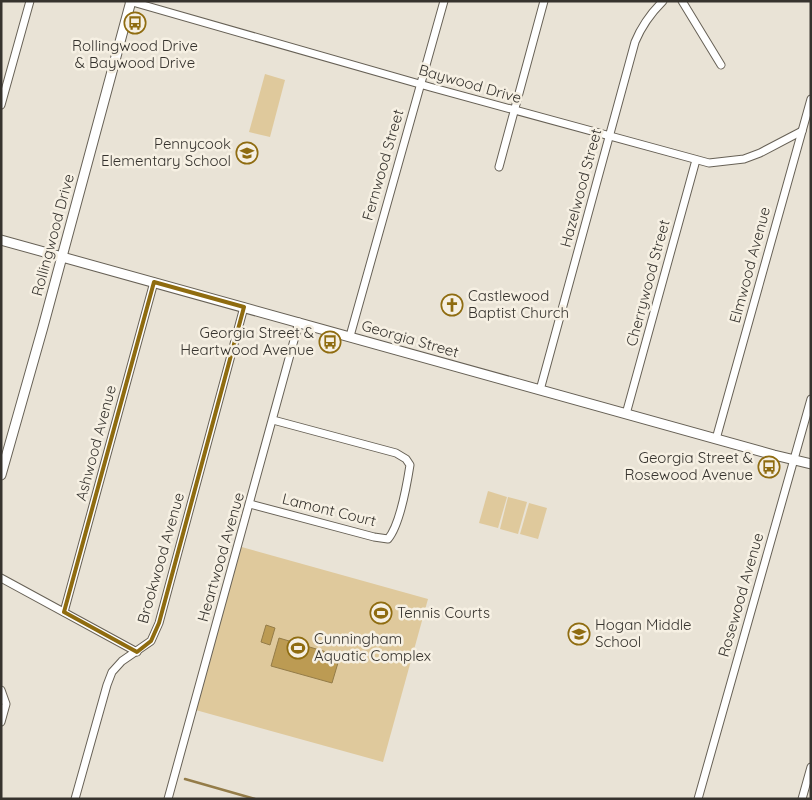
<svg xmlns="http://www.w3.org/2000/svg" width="812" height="800" viewBox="0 0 812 800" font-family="Quicksand,sans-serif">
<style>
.green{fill:#dfc99c}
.water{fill:#bc9b53;stroke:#947c48}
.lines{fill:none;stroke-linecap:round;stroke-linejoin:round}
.stream{stroke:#947c48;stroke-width:2.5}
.minor-casing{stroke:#676156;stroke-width:9}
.tertiary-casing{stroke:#676156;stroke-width:11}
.secondary-casing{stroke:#676156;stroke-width:11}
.minor{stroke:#fff;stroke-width:7}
.tertiary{stroke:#fff;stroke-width:9}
.secondary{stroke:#fff;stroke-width:9}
.marked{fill:none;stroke:#8f6c10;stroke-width:4;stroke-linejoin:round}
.labels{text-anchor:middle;stroke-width:5;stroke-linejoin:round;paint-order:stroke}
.poi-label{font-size:15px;fill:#36332e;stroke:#f6f0e3;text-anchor:start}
.street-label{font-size:15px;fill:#36332e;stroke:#f6f0e3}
</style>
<rect width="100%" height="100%" fill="#e9e3d6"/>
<!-- green -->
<g class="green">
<path d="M265,74L285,80L270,137L249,132Z"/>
<path d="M488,491L507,497L498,528L479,523Z"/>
<path d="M508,497L527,502L518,534L500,529Z"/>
<path d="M529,503L547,508L538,539L520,534Z"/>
<path d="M238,546L428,599L383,762L192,709Z"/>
</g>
<!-- water -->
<g class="water">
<path d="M266,625L275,628L270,645L261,642Z"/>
<path d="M279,638L340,656L332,683L271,666Z"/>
</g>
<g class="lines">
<!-- stream -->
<path class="stream" d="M185,779L255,799"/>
<!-- minor casing -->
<g class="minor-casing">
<g id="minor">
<path d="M129,1L430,87L709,163L744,159L760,153L802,131"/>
<path d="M682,1L721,65"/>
<path d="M1,105L30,1"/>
<path d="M499,167L544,1"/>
<path d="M350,336L444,1"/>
<path d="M540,390L635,42C642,25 650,14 663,1"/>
<path d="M626,414L696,160"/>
<path d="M716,439L811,99"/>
<path d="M250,504L374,537L388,539C400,525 407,484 410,465L406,459L396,453L273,420"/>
<path d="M1,578L137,652"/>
<path d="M64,612L154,282"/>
<path d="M1,690L6,704L1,722"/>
<path d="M75,799L107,685L112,672L122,661L151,641L159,623L244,307"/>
<path d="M168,799L299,322"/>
<path d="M698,799L811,399"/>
<path d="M802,799L811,767"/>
</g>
</g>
<!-- tertiary casing -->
<g class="tertiary-casing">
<path id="tertiary" d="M1,475L43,327L131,1"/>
</g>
<!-- secondary casing -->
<g class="secondary-casing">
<path id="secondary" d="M1,240L774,455L811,464"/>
</g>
<!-- minor -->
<use href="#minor" class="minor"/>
<!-- tertiary -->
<use href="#tertiary" class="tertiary"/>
<!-- secondary -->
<use href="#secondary" class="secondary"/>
</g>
<!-- marked area -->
<path class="marked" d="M154,282L244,307L159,623L151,641L137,652L64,612Z"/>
<!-- icons -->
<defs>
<g id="bus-ring" transform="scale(1.125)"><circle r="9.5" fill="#f6f0e3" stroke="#8f6c10" stroke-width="1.5"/><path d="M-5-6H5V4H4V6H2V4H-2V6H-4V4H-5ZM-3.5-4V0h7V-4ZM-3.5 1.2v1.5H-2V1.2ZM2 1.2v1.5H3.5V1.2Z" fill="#8f6c10"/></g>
<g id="school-ring" transform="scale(1.125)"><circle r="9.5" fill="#f6f0e3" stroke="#8f6c10" stroke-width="1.5"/><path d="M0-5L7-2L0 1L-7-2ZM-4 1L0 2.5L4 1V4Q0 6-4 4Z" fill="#8f6c10"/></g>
<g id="church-ring" transform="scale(1.125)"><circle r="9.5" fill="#f6f0e3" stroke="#8f6c10" stroke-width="1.5"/><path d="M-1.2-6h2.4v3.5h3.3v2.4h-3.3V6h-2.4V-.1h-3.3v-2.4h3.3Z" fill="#8f6c10"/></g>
<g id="stadium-ring" transform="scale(1.125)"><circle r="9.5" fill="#f6f0e3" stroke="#8f6c10" stroke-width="1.5"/><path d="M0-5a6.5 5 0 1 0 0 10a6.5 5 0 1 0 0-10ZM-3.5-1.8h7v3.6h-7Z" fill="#8f6c10"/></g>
</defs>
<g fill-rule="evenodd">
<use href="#bus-ring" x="135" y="23"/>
<use href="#school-ring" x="247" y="153"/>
<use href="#church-ring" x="452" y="305"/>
<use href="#bus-ring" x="330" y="342"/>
<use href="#bus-ring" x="769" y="467"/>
<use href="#stadium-ring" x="381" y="613"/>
<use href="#school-ring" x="579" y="634"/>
<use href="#stadium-ring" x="298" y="648"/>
</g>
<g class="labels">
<!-- poi labels -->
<g class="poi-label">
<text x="135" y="51" text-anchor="middle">Rollingwood Drive<tspan x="135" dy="17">&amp; Baywood Drive</tspan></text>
<text x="231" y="149" text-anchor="end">Pennycook<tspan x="231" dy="17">Elementary School</tspan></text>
<text x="468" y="301">Castlewood<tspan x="468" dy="17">Baptist Church</tspan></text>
<text x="314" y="338" text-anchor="end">Georgia Street &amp;<tspan x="314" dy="17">Heartwood Avenue</tspan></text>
<text x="753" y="463" text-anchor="end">Georgia Street &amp;<tspan x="753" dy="17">Rosewood Avenue</tspan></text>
<text x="397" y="618">Tennis Courts</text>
<text x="595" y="630">Hogan Middle<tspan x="595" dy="17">School</tspan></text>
<text x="314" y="644">Cunningham<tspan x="314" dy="17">Aquatic Complex</tspan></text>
</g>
<!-- street labels -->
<g class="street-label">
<text transform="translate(470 84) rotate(16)" y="5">Baywood Drive</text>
<text transform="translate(383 165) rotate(-74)" y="5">Fernwood Street</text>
<text transform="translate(581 188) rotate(-75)" y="5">Hazelwood Street</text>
<text transform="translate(53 235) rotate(-75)" y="5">Rollingwood Drive</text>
<text transform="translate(750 265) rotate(-75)" y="5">Elmwood Avenue</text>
<text transform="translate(648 283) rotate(-75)" y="5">Cherrywood Street</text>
<text transform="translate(410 339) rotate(16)" y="5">Georgia Street</text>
<text transform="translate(96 443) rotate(-75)" y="5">Ashwood Avenue</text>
<text transform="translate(329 510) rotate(14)" y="5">Lamont Court</text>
<text transform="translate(221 557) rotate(-74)" y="5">Heartwood Avenue</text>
<text transform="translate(161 558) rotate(-74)" y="5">Brookwood Avenue</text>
<text transform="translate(741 595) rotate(-74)" y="5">Rosewood Avenue</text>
</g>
</g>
<!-- border -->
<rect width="812" height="800" fill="none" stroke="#36332e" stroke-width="5"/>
</svg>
